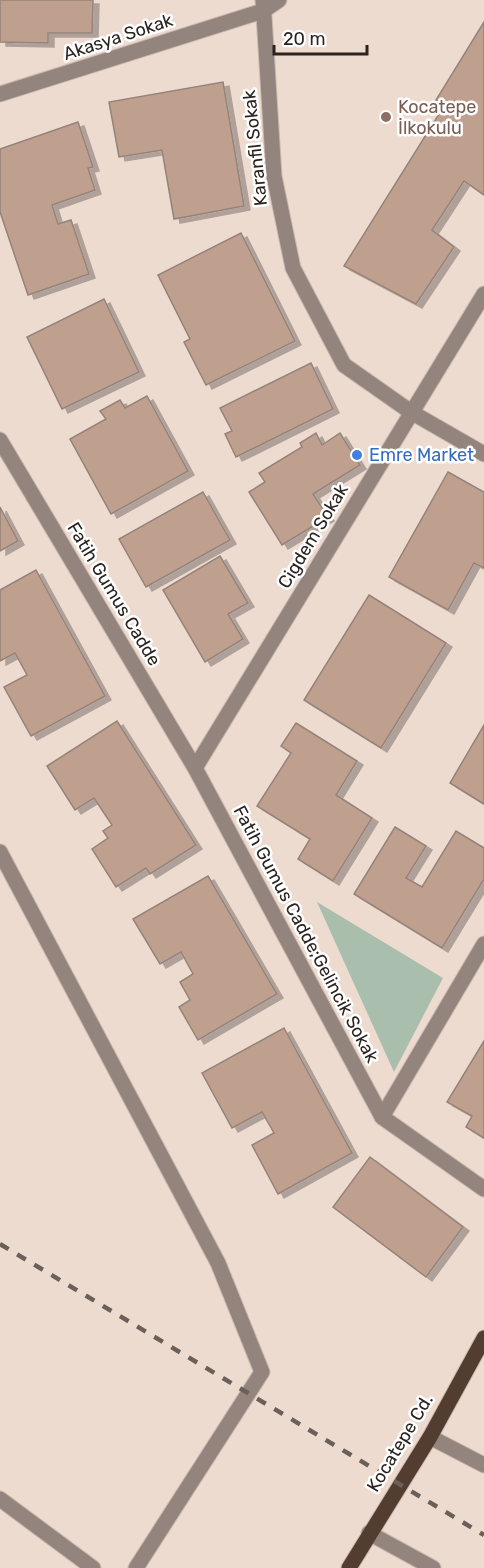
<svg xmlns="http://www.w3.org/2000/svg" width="484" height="1568" viewBox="0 0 484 1568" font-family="Rubik,sans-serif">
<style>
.green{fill:#aabead}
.building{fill:#bfa08f;stroke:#95837a;stroke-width:1.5;filter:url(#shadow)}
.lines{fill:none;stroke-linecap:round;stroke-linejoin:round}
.minor-casing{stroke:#cbbab0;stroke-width:17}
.major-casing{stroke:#cbbab0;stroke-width:17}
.minor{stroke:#93857e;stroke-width:15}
.major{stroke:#533d31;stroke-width:15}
.rail{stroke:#6b6059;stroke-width:4.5;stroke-dasharray:10 10;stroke-linecap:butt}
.education-dot{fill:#8d6e63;stroke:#fff;stroke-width:2}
.shop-dot{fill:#3f7fe0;stroke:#fff;stroke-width:2}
.labels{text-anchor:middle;stroke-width:5;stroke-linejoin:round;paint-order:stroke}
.street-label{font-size:18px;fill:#2a231f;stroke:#fff}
.education-label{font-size:18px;fill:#785e54;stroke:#fff;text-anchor:start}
.shop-label{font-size:18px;fill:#366cbe;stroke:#fff;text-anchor:start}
</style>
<defs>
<filter id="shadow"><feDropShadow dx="6" dy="4" stdDeviation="0" flood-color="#0004"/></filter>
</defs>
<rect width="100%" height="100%" fill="#eedbd0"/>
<!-- green -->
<path class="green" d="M317,902L443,978L394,1072Z"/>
<!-- building -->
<g class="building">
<path d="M0,0H93L92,33H48V43L0,42Z"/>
<path d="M484,22V195L464,181L432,230L454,247L416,304L344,266L444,106L436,100Z"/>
<path d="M223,82L244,206L174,219L162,150L119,157L109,102Z"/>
<path d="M78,122L93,167L88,168L95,190L52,205L58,224L71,220L89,274L28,295L0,212V149Z"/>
<path d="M241,233L295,341L206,385L184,342L190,339L158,275Z"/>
<path d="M104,299L139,372L62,409L27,337Z"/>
<path d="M311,363L333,409L236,457L225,434L232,431L220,408Z"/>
<path d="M147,396L188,471L111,514L70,439L106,419L100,411L120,400L125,408Z"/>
<path d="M316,433L322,445L340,433L360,465L313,494L328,517L282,545L249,492L265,482L259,473L302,447L300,443Z"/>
<path d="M448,472L484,492V568L474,563L448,610L389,577Z"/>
<path d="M203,492L230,540L146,587L119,539Z"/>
<path d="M0,507L18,541L0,551Z"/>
<path d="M220,556L248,603L228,614L243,639L205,662L163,590Z"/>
<path d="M36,570L105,696L31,736L4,687L27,675L15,653L0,661V590Z"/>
<path d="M369,595L446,643L381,748L304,700Z"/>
<path d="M117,721L196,845L150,874L146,868L116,887L92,849L108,838L103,831L112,825L94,798L75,810L47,766Z"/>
<path d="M296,723L357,761L336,795L372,818L333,881L298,859L310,839L257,806L291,753L281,746Z"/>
<path d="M484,725V804L450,783Z"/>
<path d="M395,827L426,846L406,878L422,887L456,831L484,848V879L442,948L354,894Z"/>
<path d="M208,876L277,994L198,1040L179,1007L190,1000L180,982L193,974L181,952L160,964L133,919Z"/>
<path d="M284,1028L352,1153L278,1194L252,1145L274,1133L262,1112L232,1128L202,1073Z"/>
<path d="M484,1041V1138L466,1127L472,1116L447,1102Z"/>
<path d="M370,1157L463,1227L426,1277L333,1207Z"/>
</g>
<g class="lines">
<!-- minor casing -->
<g class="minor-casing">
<g id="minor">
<path d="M263,0L274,176L293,268L344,365L411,412L484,454"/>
<path d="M0,94L263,11L279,0"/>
<path d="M0,440L195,768L382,1117L484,1189"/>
<path d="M195,768L484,294"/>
<path d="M0,852L218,1263L262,1372L136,1568"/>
<path d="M382,1117L484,944"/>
<path d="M430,1437L484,1465"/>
<path d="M0,1499L93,1568"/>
<path d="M369,1533L433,1568"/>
</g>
</g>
<!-- major casing -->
<g class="major-casing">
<path id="major" d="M349,1568L430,1437L484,1338"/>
</g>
<!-- minor -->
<use href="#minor" class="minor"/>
<!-- major -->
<use href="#major" class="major"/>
<!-- rail -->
<path class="rail" d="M0,1244L484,1535"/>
</g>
<!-- markers -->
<circle class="education-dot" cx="386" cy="117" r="6"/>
<circle class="shop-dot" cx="357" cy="455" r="6"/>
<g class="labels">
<!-- street labels -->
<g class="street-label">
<text transform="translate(118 37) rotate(-18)" y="6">Akasya Sokak</text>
<text transform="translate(255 148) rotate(-96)" y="6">Karanfil Sokak</text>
<text transform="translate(313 536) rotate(-59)" y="6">Cigdem Sokak</text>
<text transform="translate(114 594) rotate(59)" y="6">Fatih Gumus Cadde</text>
<text transform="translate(306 934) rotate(62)" y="6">Fatih Gumus Cadde;Gelincik Sokak</text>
<text transform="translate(400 1443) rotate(-59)" y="6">Kocatepe Cd.</text>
</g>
<!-- education labels -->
<g class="education-label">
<text x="398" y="113">Kocatepe<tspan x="398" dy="21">İlkokulu</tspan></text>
</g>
<!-- shop labels -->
<g class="shop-label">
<text x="369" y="461">Emre Market</text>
</g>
</g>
<!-- scale -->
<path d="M274 45v9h93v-9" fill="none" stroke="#2a231f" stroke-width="3"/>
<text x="283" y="45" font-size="18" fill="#2a231f" stroke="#ffffff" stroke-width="4.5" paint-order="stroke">20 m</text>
</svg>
